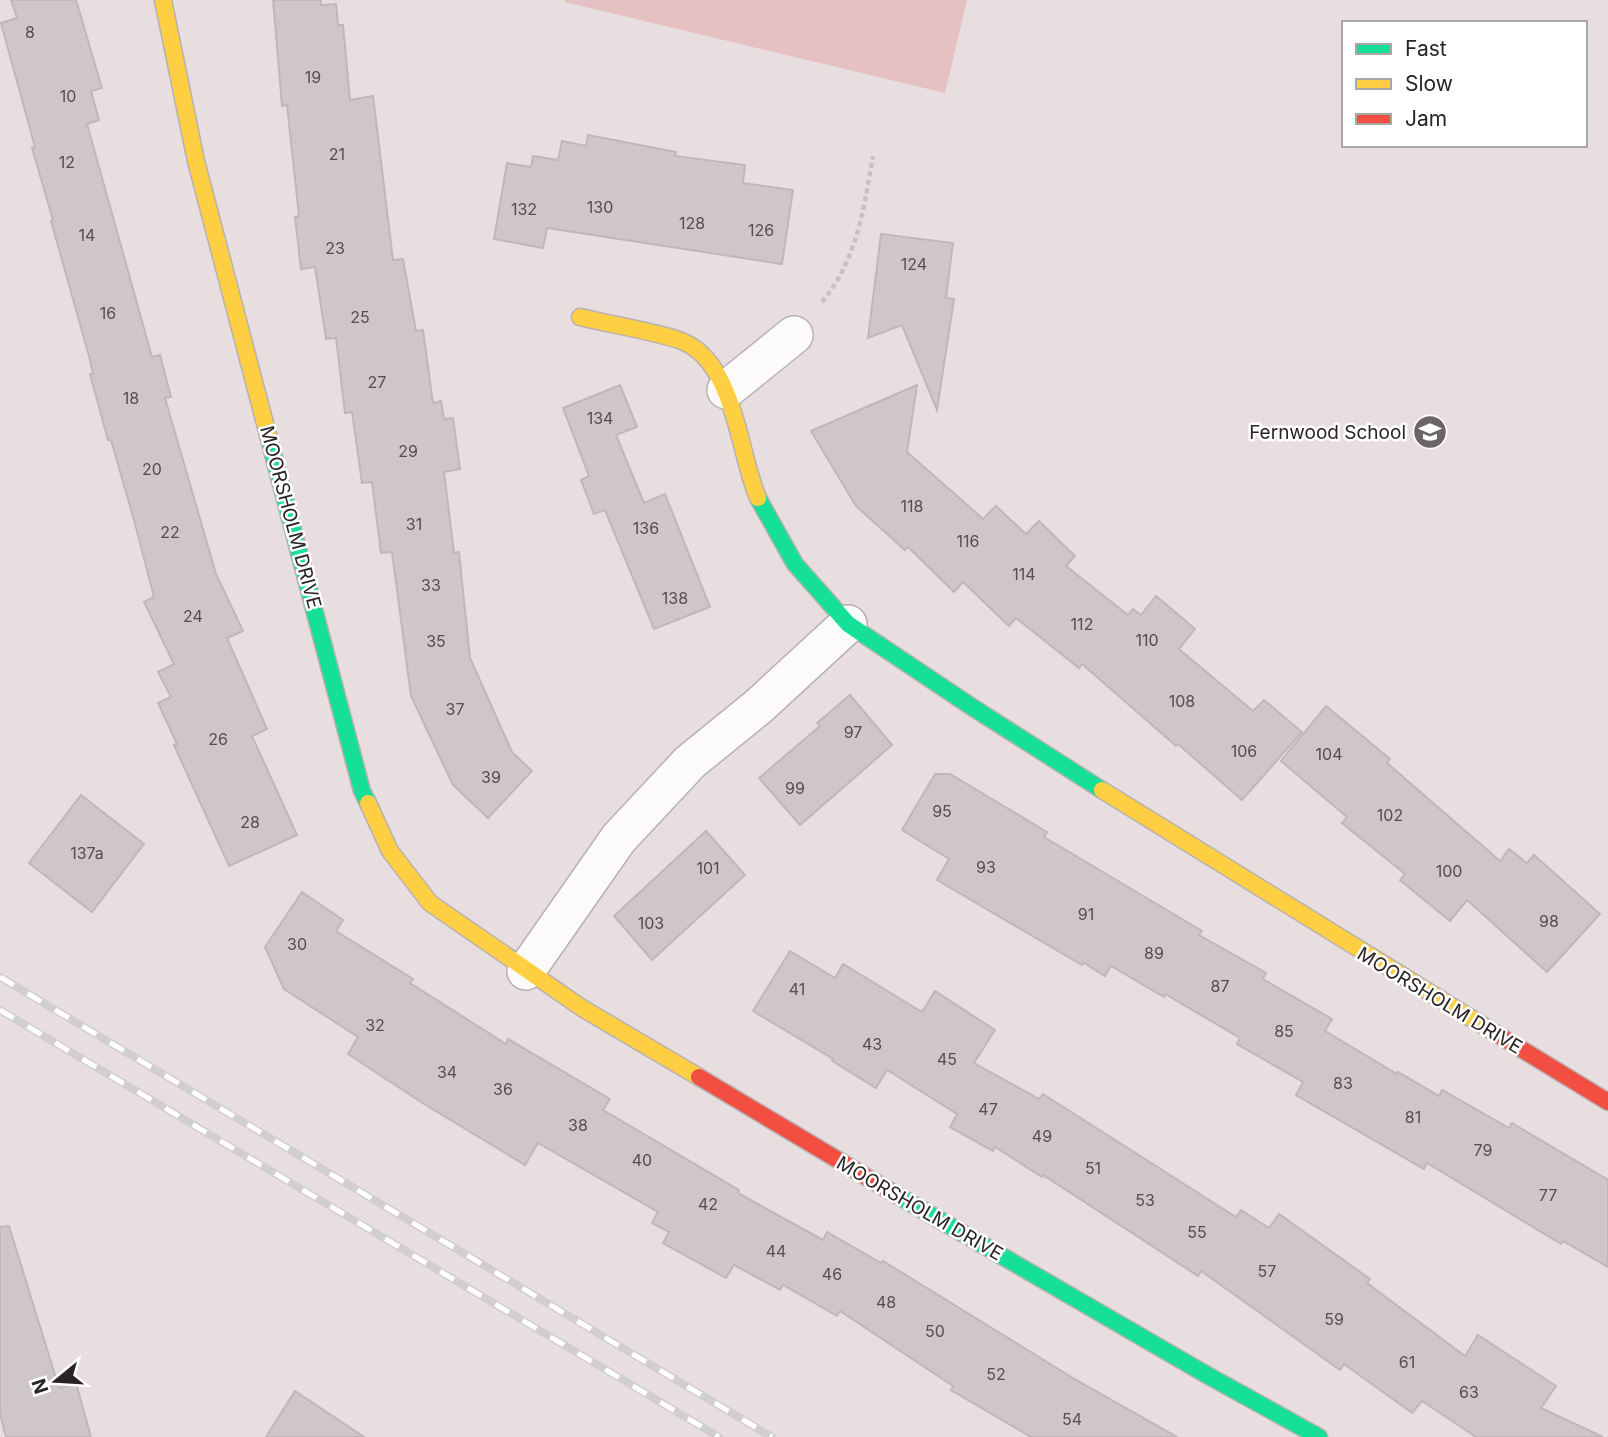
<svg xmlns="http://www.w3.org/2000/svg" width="1608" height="1437" viewBox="0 0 1608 1437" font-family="Inter,sans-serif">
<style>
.green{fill:#e5c1c3}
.building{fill:#cec6c7;stroke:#bfb8b8;stroke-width:2}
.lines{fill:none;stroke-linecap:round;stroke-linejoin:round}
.street-casing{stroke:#b8b1b2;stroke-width:40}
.fast-casing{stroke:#b8b1b2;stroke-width:19}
.slow-casing{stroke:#b8b1b2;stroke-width:19}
.jam-casing{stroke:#b8b1b2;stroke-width:19}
.path{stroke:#c4c2c2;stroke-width:4.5;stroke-dasharray:5 3.5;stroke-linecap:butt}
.street{stroke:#fcfafa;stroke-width:37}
.fast{stroke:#16e098;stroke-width:16}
.slow{stroke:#ffcf43;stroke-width:16}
.jam{stroke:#f24e42;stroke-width:16}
.rail-casing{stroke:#d0cece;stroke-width:8}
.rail{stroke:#fff;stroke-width:5;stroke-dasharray:16;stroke-linecap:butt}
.labels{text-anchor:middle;stroke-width:5;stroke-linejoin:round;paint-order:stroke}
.number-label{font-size:16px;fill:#554e4e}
.poi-label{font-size:19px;fill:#2a2424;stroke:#fff;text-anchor:end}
.street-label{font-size:19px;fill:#2a2424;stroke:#fff}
</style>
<rect width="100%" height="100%" fill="#e8dee0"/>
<!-- green -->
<path class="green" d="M565,0H967L945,93L565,2Z"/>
<!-- building -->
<g class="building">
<path d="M11,0H76L102,88L91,91L99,120L87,124L152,357L160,355L171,397L165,398L216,574L243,631L227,638L267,729L252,736L297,835L229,866L174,745L177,744L158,703L171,697L158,672L174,664L144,602L154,597L134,520L111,440H108L90,374H93L89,356L51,221L53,220L32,148L35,147L1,23L17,18Z"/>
<path d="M273,0H321V5L336,4L338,25H343L350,100L373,96L393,260L403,259L416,331L423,330L433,403L441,401L444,419L453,418L460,469L444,472L454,553L459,552L470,658L512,752L532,771L488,818L453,785L411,696L392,552L381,553L372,482L362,483L352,412L345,413L336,338L326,339L315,267L301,269L295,217L299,216L287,105L282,106Z"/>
<path d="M588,135L676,152L675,156L745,165L743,183L793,190L782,264L547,228L543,248L494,239L507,163L531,167L533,156L558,160L562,141L586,146Z"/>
<path d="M881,234L953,243L946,298L954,299L937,410L902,325L868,338Z"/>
<path d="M620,385L637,427L616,435L644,503L665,494L710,607L654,629L605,510L594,514L581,480L589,476L563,408Z"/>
<path d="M917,385L907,452L983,519L996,506L1026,534L1039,521L1075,556L1066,566L1128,615L1133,609L1141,615L1156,596L1195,629L1179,649L1253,711L1264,700L1302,732L1242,800L1178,744L1176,746L1082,664L1079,668L1016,618L1009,626L963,582L954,592L908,547L905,550L856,506L811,431Z"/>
<path d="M850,695L892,745L800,825L759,778L820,726L817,723Z"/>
<path d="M1326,706L1390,759L1387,763L1500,861L1509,849L1527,863L1534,855L1600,914L1547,972L1467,900L1450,921L1400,880L1405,874L1342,823L1347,817L1281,761Z"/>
<path d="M935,774H950L1047,832L1044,837L1202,931L1199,935L1266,973L1263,979L1332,1019L1325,1031L1397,1074L1398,1072L1439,1096L1442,1090L1509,1128L1512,1123L1608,1180V1267L1563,1241L1561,1244L1427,1163L1424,1169L1296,1095L1303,1082L1237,1044L1240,1038L1165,994L1164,997L1111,966L1105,976L1084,963L1082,965L937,880L949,859L902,830Z"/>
<path d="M81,795L144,844L92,912L29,863Z"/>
<path d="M706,831L745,875L652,960L614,916Z"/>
<path d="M302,892L343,920L336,931L413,979L410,983L506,1044L508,1039L610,1099L603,1110L739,1190L738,1193L823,1240L827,1232L881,1263L883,1261L1073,1378L1177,1437H1031L951,1390L953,1386L840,1311L837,1316L783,1285L780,1290L734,1265L726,1278L663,1243L669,1232L652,1223L658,1212L538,1143L525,1165L424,1104L348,1054L358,1037L284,989L265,947Z"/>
<path d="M790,951L835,978L843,964L922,1012L935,991L995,1030L974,1063L1039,1099L1043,1094L1236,1217L1241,1210L1269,1228L1279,1214L1370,1279L1367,1283L1465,1356L1478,1335L1556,1386L1541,1408L1603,1437H1476L1422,1401L1412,1413L1344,1364L1340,1370L1201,1271L1198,1276L1043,1175L1042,1177L995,1147L993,1151L950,1127L957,1114L887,1070L876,1088L832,1061L833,1059L753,1011Z"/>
<path d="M9,1226L59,1388L76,1383L91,1437H6L0,1414V1227Z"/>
<path d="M295,1391L364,1437H266Z"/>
</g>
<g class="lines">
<!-- street casing -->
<g class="street-casing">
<g id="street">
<path d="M726,390L794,335"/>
<path d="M526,971L619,838L690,762L759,706L848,624"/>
</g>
</g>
<!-- fast casing -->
<g class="fast-casing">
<g id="fast">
<path d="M268,435L362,791L368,803"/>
<path d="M758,498L795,564L848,624L972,707L1102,790"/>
<path d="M895,1194L1207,1375L1319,1437"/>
</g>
</g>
<!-- slow casing -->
<g class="slow-casing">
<g id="slow">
<path d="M163,0L196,161L268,435"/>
<path d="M580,317C613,325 648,330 679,340C735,359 738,452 758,498"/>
<path d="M1102,790L1500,1036"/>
<path d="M368,803L390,851L430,903L582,1008L699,1077"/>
</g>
</g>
<!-- jam casing -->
<g class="jam-casing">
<g id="jam">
<path d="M1500,1036L1608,1102"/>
<path d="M699,1077L895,1194"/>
</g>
</g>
<!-- path -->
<path class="path" d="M822,302C857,260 864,208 873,156"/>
<!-- street -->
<use href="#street" class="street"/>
<!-- fast -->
<use href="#fast" class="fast"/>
<!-- slow -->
<use href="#slow" class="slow"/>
<!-- jam -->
<use href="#jam" class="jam"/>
<!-- rail casing -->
<g class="rail-casing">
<g id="rail">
<path d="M0,977L772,1437"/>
<path d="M0,1010L719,1437"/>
</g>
</g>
<!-- rail -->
<use href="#rail" class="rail"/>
</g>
<!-- icons -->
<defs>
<g id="school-disc" transform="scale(1.75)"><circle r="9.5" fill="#6c6566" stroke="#fff"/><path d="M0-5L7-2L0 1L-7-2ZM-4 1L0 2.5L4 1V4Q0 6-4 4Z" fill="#fff"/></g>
</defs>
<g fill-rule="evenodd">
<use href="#school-disc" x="1430" y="432"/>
</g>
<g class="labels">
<!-- number labels -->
<g class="number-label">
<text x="30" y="38">8</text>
<text x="313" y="83">19</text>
<text x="68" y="102">10</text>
<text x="337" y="160">21</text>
<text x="67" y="168">12</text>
<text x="600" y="213">130</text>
<text x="524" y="215">132</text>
<text x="692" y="229">128</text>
<text x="761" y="236">126</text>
<text x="87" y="241">14</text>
<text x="335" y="254">23</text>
<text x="914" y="270">124</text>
<text x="108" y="319">16</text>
<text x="360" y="323">25</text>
<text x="377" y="388">27</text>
<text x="131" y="404">18</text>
<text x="600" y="424">134</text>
<text x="408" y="457">29</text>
<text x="152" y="475">20</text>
<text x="912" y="512">118</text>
<text x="414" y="530">31</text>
<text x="646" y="534">136</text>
<text x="170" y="538">22</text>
<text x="968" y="547">116</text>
<text x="1024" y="580">114</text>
<text x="431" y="591">33</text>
<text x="675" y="604">138</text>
<text x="193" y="622">24</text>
<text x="1082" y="630">112</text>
<text x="1147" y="646">110</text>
<text x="436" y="647">35</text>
<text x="1182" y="707">108</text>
<text x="455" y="715">37</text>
<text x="853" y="738">97</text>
<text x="218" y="745">26</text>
<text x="1244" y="757">106</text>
<text x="1329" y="760">104</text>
<text x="491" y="783">39</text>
<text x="795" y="794">99</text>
<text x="942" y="817">95</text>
<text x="1390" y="821">102</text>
<text x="250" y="828">28</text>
<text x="87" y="859">137a</text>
<text x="986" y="873">93</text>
<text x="708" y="874">101</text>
<text x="1449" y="877">100</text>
<text x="1086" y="920">91</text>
<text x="1549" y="927">98</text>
<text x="651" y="929">103</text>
<text x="297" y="950">30</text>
<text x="1154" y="959">89</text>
<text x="1220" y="992">87</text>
<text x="797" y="995">41</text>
<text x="375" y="1031">32</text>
<text x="1284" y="1037">85</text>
<text x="872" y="1050">43</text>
<text x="947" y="1065">45</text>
<text x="447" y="1078">34</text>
<text x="1343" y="1089">83</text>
<text x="503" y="1095">36</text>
<text x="988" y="1115">47</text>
<text x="1413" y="1123">81</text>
<text x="578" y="1131">38</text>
<text x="1042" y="1142">49</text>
<text x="1483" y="1156">79</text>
<text x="642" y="1166">40</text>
<text x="1093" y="1174">51</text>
<text x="1548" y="1201">77</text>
<text x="1145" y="1206">53</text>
<text x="708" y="1210">42</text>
<text x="1197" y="1238">55</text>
<text x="776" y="1257">44</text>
<text x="1267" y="1277">57</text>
<text x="832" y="1280">46</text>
<text x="886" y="1308">48</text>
<text x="1334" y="1325">59</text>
<text x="935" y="1337">50</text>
<text x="1407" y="1368">61</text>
<text x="996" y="1380">52</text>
<text x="1469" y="1398">63</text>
<text x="1072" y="1425">54</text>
</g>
<!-- poi labels -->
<g class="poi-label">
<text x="1406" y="439">Fernwood School</text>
</g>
<!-- street labels -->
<g class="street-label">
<text transform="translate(291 517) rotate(75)" y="7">MOORSHOLM DRIVE</text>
<text transform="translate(1440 1000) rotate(31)" y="7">MOORSHOLM DRIVE</text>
<text transform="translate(920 1208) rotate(30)" y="7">MOORSHOLM DRIVE</text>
</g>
</g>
<!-- legend -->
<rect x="1342" y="21" width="245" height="126" fill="#ffffff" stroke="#aaa7a7" stroke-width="2"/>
<rect x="1356" y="44" width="35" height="10" fill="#16e098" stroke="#aaa7a7" stroke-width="2"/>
<text x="1405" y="56" font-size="21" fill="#2a2424">Fast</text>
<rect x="1356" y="79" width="35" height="10" fill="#ffcf43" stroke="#aaa7a7" stroke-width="2"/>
<text x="1405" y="91" font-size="21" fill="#2a2424">Slow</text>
<rect x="1356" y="114" width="35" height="10" fill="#f24e42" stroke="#aaa7a7" stroke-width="2"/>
<text x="1405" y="126" font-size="21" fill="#2a2424">Jam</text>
<!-- north arrow -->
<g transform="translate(56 1381) rotate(252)" stroke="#ffffff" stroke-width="5" paint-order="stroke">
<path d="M0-5L12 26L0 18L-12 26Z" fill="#2a2424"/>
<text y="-10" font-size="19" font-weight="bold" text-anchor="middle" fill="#2a2424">N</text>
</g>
</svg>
